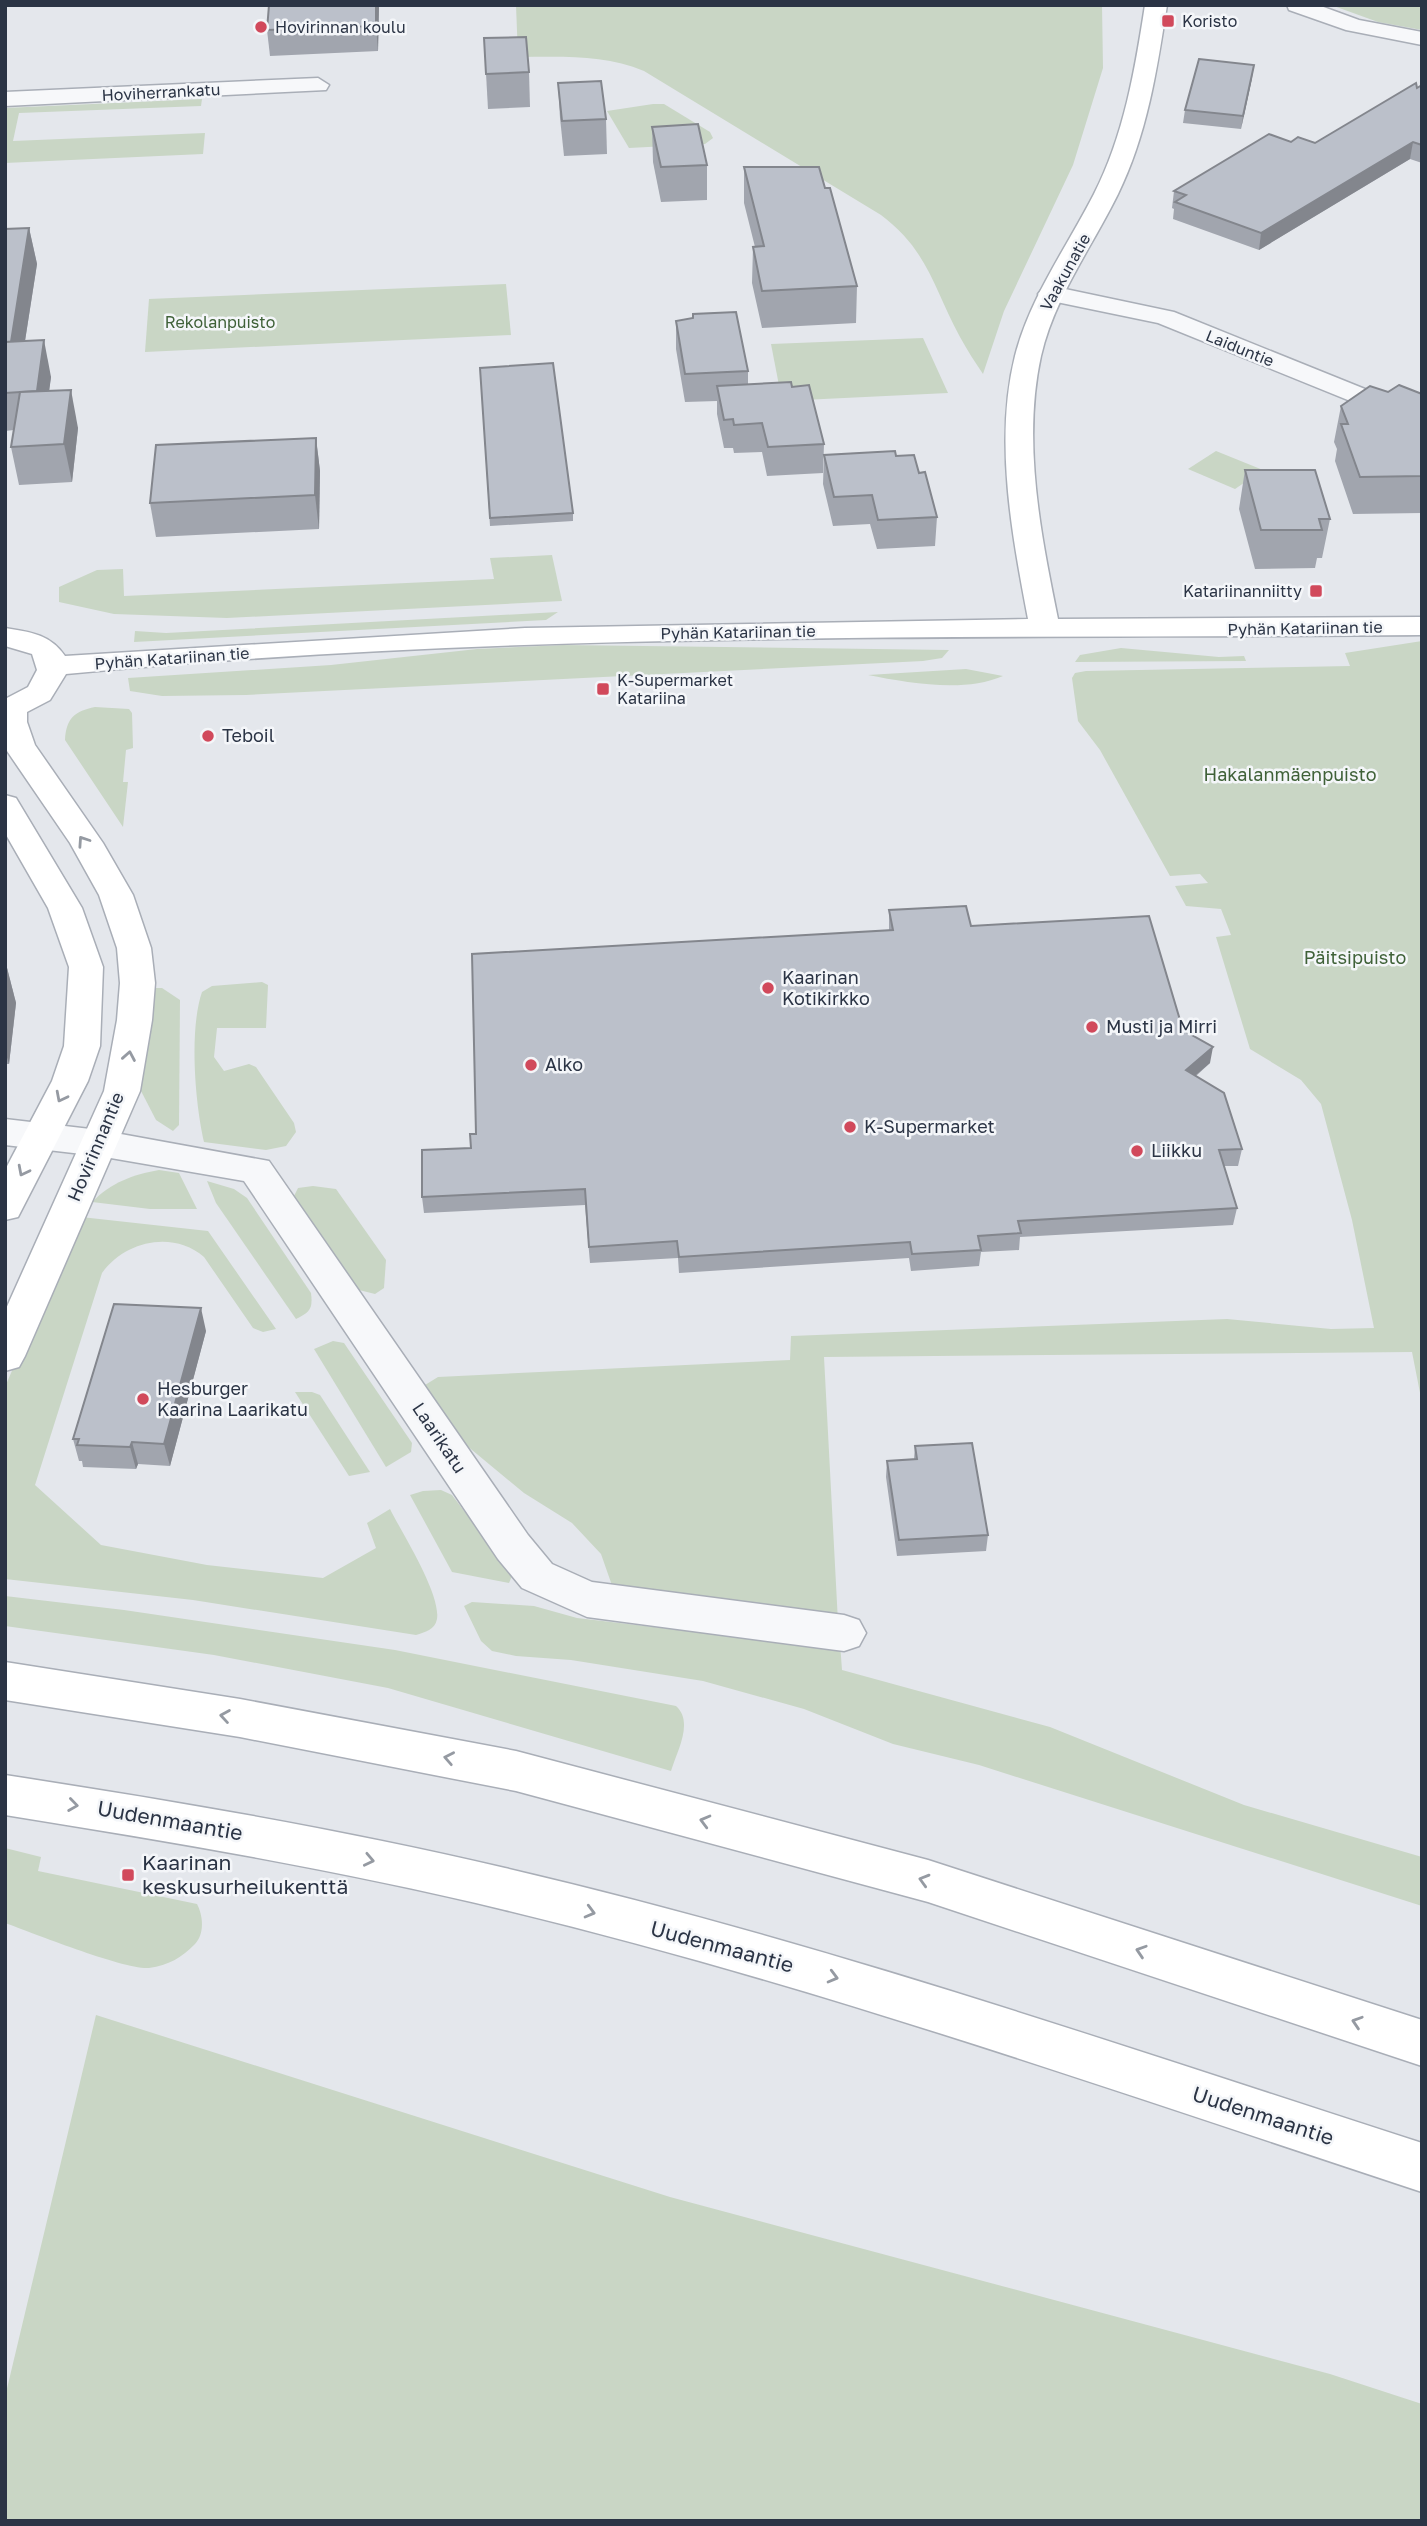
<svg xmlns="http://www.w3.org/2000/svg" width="1427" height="2526" viewBox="0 0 1427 2526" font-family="'Golos Text',sans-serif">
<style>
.green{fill:#c9d6c5}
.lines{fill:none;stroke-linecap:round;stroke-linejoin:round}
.street-casing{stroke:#a9aeb7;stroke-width:3}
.secondary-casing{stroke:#a9aeb7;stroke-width:3}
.street{fill:#f7f8fa;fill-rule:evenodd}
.secondary{fill:#fff;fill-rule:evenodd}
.wall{fill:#a1a5ae}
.shaded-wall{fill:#83868d}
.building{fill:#bbc0ca;stroke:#83868d;stroke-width:2}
.oneway{stroke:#959aa2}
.poi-dot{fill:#d1495b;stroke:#f4f6f9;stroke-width:2.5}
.labels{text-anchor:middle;stroke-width:5;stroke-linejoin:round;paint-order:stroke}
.far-poi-label{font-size:16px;fill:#2b3445;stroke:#f4f6f9;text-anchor:start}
.far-street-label{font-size:16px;fill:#2b3445;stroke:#f4f6f9}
.far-park-label{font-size:16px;fill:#3f6138;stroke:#f4f6f9}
.poi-label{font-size:18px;fill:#2b3445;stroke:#f4f6f9;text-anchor:start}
.park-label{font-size:18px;fill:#3f6138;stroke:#f4f6f9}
.street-label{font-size:18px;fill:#2b3445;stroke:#f4f6f9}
.near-street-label{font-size:21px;fill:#2b3445;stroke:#f4f6f9}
.near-poi-label{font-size:21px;fill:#2b3445;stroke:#f4f6f9;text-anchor:start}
</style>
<rect width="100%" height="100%" fill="#e4e7ec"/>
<!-- green -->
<g class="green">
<path d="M516,5H1102L1103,68L1073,165L1004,311L983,374C975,362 967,350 960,337C934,289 928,250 881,215L644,71C604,54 561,57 518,57Z"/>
<path d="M1331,5H1422V30L1378,22Z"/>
<path d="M202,99L201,106L19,113L13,141L205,133L203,154L5,163V108Z"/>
<path d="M653,104H664L710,132L713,138L705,144L629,148L607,111Z"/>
<path d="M506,284L511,335L145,352L149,299Z"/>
<path d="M923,338L948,393L782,401L771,344Z"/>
<path d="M1216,451L1263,470L1235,489L1188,469Z"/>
<path d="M552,555L562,601L227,618L114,614L59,602V587L97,570L123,569L124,596L494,579L490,558Z"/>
<path d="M558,612L546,620L134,642L135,631L166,633Z"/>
<path d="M1422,641V1403L1412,1352L824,1357L838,1622L615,1594L601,1554L572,1523L524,1493L466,1445L425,1385L438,1377L790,1360L791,1336L1227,1319L1331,1329L1374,1328L1352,1220L1321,1104L1301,1080L1250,1049L1216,937L1231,935L1221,909L1186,906L1175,886L1208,883L1200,874L1170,876L1100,750L1078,721L1072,678L1075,673L1086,671L1350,666L1345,653Z"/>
<path d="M563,645L949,650L942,658L923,661L246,695L162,696L130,691L128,678L331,665L477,649Z"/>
<path d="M1121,648L1219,657L1244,656L1246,661L1075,662L1080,655Z"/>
<path d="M966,669L1003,676C964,693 909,683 868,675Z"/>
<path d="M95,707L129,709L132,713L133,748L126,750L123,782H128L123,827L65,740C66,718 75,711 95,707Z"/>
<path d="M262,982L268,985L266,1028H217L214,1057L224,1071L249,1064L256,1067L294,1123L296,1132L286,1146L266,1150L204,1142C195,1103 189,1030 202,992L212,986Z"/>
<path d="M147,988H162L180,1000L179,1125L173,1131L156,1120L140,1089Z"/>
<path d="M159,1170L179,1173L197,1209H150L92,1202C112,1182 132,1175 159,1170Z"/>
<path d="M207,1181L234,1189L247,1198L311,1293C313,1309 310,1312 296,1319L216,1203Z"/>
<path d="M313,1186L336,1189L386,1260L384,1288L375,1294L355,1289L292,1200L298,1188Z"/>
<path d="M81,1217L208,1231L276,1329L263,1332L253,1328L204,1257C173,1230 125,1241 102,1273L35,1485L101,1545L207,1565L323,1578L376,1548L367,1523L390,1509C402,1533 441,1594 437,1619C435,1630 425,1632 416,1635L193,1600L5,1579V1387L75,1224Z"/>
<path d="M333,1341L344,1343L412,1443L411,1452L386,1467L314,1349Z"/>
<path d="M295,1392H312L320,1395L370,1472L349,1476Z"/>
<path d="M441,1490L452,1495L506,1566L512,1576L509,1583L452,1572L410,1495L423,1491Z"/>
<path d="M5,1596L124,1610L395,1650L676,1706C694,1722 677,1751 671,1771L388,1688L214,1655L5,1626Z"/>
<path d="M472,1602L534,1606L577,1618L797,1644L840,1643L842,1670L1050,1727L1244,1805L1422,1857V1906L979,1765L893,1744L804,1709L703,1681L571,1660L516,1656L492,1651L481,1641L464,1606Z"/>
<path d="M5,1848L41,1857L38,1871L197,1904C203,1915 205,1934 195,1944C181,1958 169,1965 149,1968C125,1970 33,1933 5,1923Z"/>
<path d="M96,2015L670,2197L1330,2374L1422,2404V2521H5V2397Z"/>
</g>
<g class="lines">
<!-- street casing -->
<g class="street-casing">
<g id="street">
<path d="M1287,5H1318L1359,20L1422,32V45L1346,30L1289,10Z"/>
<path d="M318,78L329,85L326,90L5,106V92Z"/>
<path d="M1051,286L1174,312L1422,412V430L1158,323L1042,299L1038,294L1042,289Z"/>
<path d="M5,1119L99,1130L269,1161L528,1535L552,1564L592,1582L844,1615L859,1620L866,1633L859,1646L844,1651L587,1617L522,1588L498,1559L244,1181L99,1156L5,1145Z"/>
</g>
</g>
<!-- secondary casing -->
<g class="secondary-casing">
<g id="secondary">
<path d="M1145,5H1167C1157,70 1147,135 1118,194C1092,247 1054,298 1041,356C1022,442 1041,535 1058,619L1422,617V635C970,639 517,630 66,674L50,700L27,712V722L35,745L103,843L133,895L151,948L155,983L152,1020L140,1091L25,1356L19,1367L5,1371V1311L104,1091L117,1020L120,983L117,948L99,895L70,843L5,748V699L28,687L37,670L32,654L5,646V628C30,632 50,634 65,656L525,628L1028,619C1012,535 994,440 1015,356C1030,297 1067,247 1094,194C1124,135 1135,70 1145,5Z"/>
<path d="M5,795L16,798L82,908L103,967L100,1046L88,1081L18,1217L5,1220V1170L52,1081L64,1046L69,967L48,908L5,833Z"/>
<path d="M5,1662L240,1699L516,1751L928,1860L1422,2020V2066L928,1902L516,1791L240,1737L5,1700Z"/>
<path d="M5,1775C173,1801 340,1829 505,1868C816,1940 1118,2045 1422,2143V2192C1118,2092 816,1985 505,1910C340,1870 173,1842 5,1815Z"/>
</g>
</g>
<!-- street -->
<use href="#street" class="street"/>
<!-- secondary -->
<use href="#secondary" class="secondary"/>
</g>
<!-- wall -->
<g class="wall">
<path d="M379,5L378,51L270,56L267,30Z"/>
<path d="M484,38L529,72L530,107L488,109Z"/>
<path d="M1252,78L1241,129L1183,123L1185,110Z"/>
<path d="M558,83L606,119L607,154L564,156L560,118Z"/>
<path d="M1422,85V163L1410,159L1259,250L1173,219L1174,209L1172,208L1174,191L1291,142L1315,143Z"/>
<path d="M652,127L707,165V200L661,202L653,162Z"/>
<path d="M744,167L857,286L856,323L762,328L752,283L753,247H755L744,203Z"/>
<path d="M29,228L37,264L25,341L51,377L49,391L78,428L72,482L19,485L11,447L14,430L5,431V229Z"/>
<path d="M693,314L748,371V384L792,387L824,444L823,473L767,476L762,452L734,453L733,448H724L717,414V401L685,402L676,349V321L693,319Z"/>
<path d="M480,368L573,513V521L490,526Z"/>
<path d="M1388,392L1422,394V513L1353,514L1335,461L1337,449L1334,442L1341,406Z"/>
<path d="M316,438L320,471L319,529L156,537L150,503Z"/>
<path d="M824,455L896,456L919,473L937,517L935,546L877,549L870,524L833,526L823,484Z"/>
<path d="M1245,470L1330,519L1322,558H1317L1315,568L1255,569L1239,509Z"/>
<path d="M889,910L971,926L1183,1030L1210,1063L1196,1076L1242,1149L1238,1166H1224L1237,1208L1233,1225L1020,1237L1019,1250L981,1252L979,1266L911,1271L909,1258L679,1273L678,1258L590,1263L585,1205L424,1213L422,1197L471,1148L476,1134L889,930Z"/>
<path d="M5,964H6L16,1003L9,1064H5Z"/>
<path d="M206,1331L170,1466L138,1464L136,1469L83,1467L82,1461H79L73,1439Z"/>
<path d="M915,1446L988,1535L986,1551L897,1556L886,1477L887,1461L914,1459Z"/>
</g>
<!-- shaded-wall -->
<g class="shaded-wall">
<path d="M376,5H379L378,51L376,26Z"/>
<path d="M1254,65L1252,78L1241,129L1243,116Z"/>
<path d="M1413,142L1410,159L1259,250L1261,233Z"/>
<path d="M29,228L37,264L19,379L11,342Z"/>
<path d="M44,340L51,377L44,429L37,391Z"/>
<path d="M71,390L78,428L72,482L64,444Z"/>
<path d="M316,438L320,471L319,529L315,495Z"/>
<path d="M6,964L16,1003L9,1064L5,1051V972Z"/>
<path d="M1213,1047L1210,1063L1183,1086L1186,1070Z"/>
<path d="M201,1308L206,1331L170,1466L164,1444Z"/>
<path d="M132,1442L138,1464L136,1469L130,1447Z"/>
</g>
<!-- building -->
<g class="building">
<path d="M269,5H376V26L267,30Z"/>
<path d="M526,37L529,72L486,74L484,38Z"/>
<path d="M1199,59L1254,65L1243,116L1185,110Z"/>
<path d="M601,81L606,119L562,121L558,83Z"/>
<path d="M1416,83L1417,88L1422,85V145L1413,142L1261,233L1175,202L1186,195L1174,191L1269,134L1291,142L1298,137L1315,143Z"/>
<path d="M698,124L707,165L661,167L652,127Z"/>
<path d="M744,167H819L825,188H830L857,286L762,291L753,247L764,246Z"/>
<path d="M29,228L11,342H5V229Z"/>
<path d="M736,312L748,371L685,374L676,321L693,318V314Z"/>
<path d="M44,340L37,391L5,393V342Z"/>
<path d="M553,363L573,513L490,518L480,368Z"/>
<path d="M791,382L792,387L809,385L824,444L768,447L762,423L734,425L733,419L724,420L717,386Z"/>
<path d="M1399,385L1422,394V476L1360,477L1341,424H1348L1341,406L1370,386L1388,392Z"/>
<path d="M71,390L64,444L11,447L20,392Z"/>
<path d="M316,438L315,495L150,503L156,445Z"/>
<path d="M895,451L896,456L914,455L919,473L925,472L937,517L878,520L872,495L834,497L824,455Z"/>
<path d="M1245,470H1315L1330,519H1319L1322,530H1261Z"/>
<path d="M966,906L971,926L1149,916L1183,1030L1213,1047L1186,1070L1224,1093L1242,1149L1219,1150L1237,1208L1018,1221L1021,1233L978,1236L981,1250L912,1254L910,1242L679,1257L677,1241L589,1247L585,1189L422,1197V1150L471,1148L470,1134H476L472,954L893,930L889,910Z"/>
<path d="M114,1304L201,1308L164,1444L132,1442L130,1447L77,1445L79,1439H73Z"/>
<path d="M972,1443L988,1535L899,1540L887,1461L917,1459L915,1446Z"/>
</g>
<!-- one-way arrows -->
<defs><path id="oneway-chevron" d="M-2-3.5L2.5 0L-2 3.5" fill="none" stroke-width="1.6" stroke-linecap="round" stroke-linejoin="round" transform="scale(1.75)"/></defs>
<g class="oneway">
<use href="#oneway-chevron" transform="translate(83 841) rotate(-124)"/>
<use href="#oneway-chevron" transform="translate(129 1056) rotate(-80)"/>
<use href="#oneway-chevron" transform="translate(61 1097) rotate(117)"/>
<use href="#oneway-chevron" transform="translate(23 1171) rotate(117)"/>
<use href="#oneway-chevron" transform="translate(225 1716) rotate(-171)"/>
<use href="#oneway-chevron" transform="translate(449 1758) rotate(-169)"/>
<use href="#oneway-chevron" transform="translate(73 1805) rotate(8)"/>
<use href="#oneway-chevron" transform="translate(705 1821) rotate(-165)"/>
<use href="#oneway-chevron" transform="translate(369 1860) rotate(12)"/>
<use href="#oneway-chevron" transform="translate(924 1880) rotate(-164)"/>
<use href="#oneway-chevron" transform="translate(590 1912) rotate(15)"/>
<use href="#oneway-chevron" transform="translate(1141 1951) rotate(-162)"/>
<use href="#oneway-chevron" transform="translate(833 1977) rotate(15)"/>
<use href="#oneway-chevron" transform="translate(1357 2022) rotate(-162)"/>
</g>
<!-- markers -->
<g class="poi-dot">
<rect x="1161" y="14" width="14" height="14" rx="3.5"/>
<circle cx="261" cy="27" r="7"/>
<rect x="1309" y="584" width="14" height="14" rx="3.5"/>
<rect x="596" y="682" width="14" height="14" rx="3.5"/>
<circle cx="208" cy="736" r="7"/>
<circle cx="768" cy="988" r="7"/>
<circle cx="1092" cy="1027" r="7"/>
<circle cx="531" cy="1065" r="7"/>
<circle cx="850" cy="1127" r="7"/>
<circle cx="1137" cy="1151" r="7"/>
<circle cx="143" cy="1399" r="7"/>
<rect x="121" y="1868" width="14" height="14" rx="3.5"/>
</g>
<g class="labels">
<!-- far-poi labels -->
<g class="far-poi-label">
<text x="1182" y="27">Koristo</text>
<text x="275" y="33">Hovirinnan koulu</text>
<text x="1302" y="597" text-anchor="end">Katariinanniitty</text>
<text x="617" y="686">K-Supermarket<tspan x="617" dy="18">Katariina</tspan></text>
</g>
<!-- far-street labels -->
<g class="far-street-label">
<text transform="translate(161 92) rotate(-3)" y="6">Hoviherrankatu</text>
<text transform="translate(1065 272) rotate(-61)" y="6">Vaakunatie</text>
<text transform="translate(1240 348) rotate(22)" y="6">Laiduntie</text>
<text transform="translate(1305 628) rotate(-1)" y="6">Pyhän Katariinan tie</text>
<text transform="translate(738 632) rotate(-1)" y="6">Pyhän Katariinan tie</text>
<text transform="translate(172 658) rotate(-4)" y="6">Pyhän Katariinan tie</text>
</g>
<!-- far-park labels -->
<g class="far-park-label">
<text x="220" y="328">Rekolanpuisto</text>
</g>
<!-- poi labels -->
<g class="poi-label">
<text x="222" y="742">Teboil</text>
<text x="782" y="984">Kaarinan<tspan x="782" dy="21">Kotikirkko</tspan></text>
<text x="1106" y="1033">Musti ja Mirri</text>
<text x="545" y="1071">Alko</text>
<text x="864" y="1133">K-Supermarket</text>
<text x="1151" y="1157">Liikku</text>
<text x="157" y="1395">Hesburger<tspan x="157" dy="21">Kaarina Laarikatu</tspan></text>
</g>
<!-- park labels -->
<g class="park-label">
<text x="1290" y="781">Hakalanmäenpuisto</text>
<text x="1355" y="964">Päitsipuisto</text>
</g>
<!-- street labels -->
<g class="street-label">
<text transform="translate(96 1147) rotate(-67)" y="6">Hovirinnantie</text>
<text transform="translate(439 1438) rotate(56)" y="6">Laarikatu</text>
</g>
<!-- near-street labels -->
<g class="near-street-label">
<text transform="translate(170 1821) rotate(10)" y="7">Uudenmaantie</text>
<text transform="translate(722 1947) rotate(15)" y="7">Uudenmaantie</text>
<text transform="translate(1263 2116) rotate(18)" y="7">Uudenmaantie</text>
</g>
<!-- near-poi labels -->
<g class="near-poi-label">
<text x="142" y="1870">Kaarinan<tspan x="142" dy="24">keskusurheilukenttä</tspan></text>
</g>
</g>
<!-- border -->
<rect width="1427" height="2526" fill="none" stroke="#2b3445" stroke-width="14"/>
</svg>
